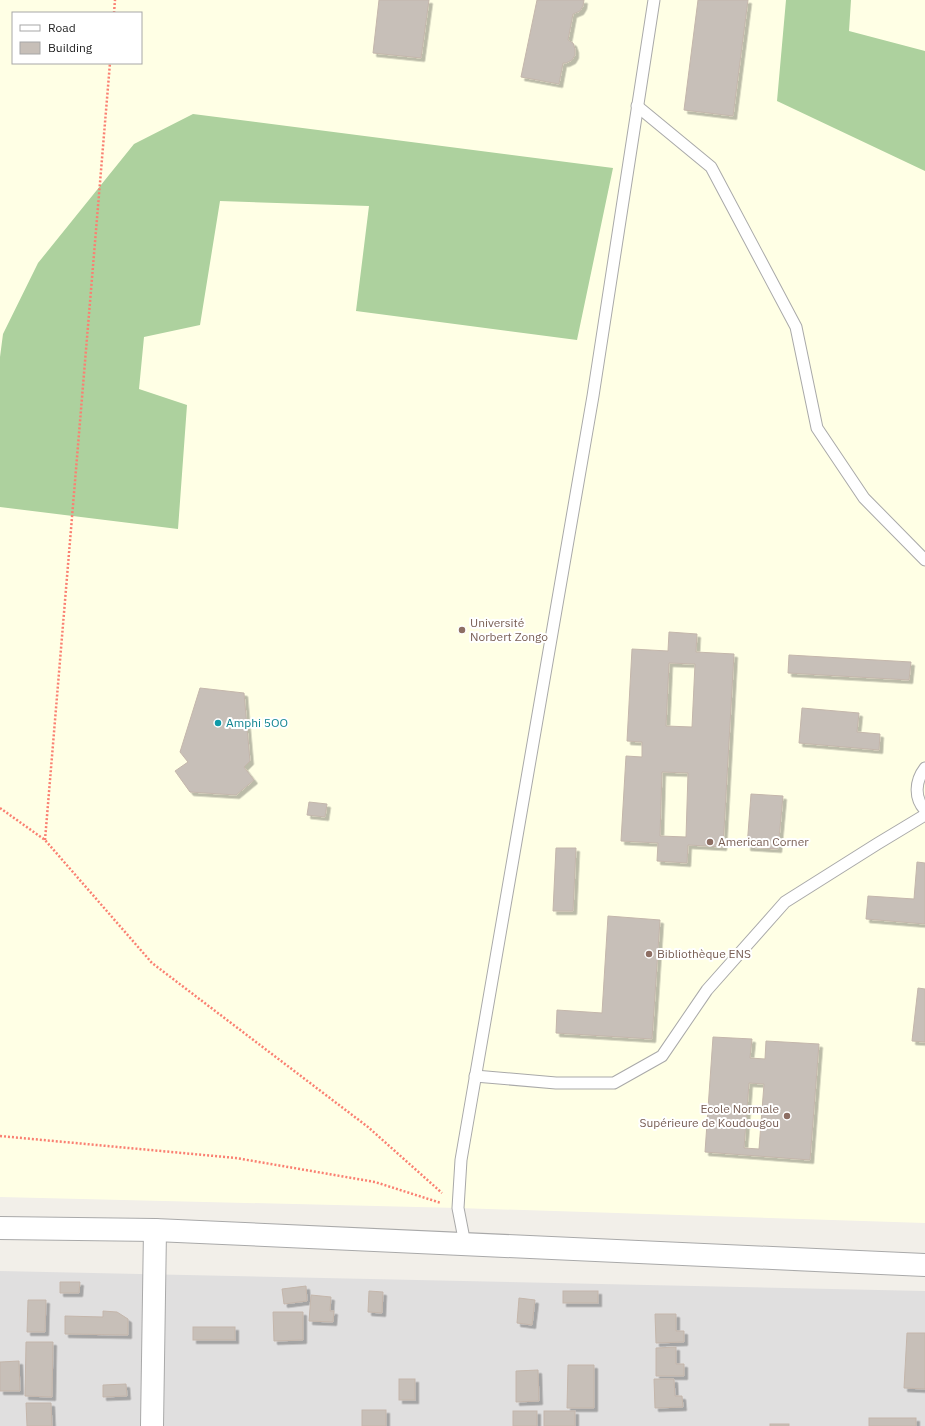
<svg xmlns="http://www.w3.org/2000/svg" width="925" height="1426" viewBox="0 0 925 1426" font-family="'IBM Plex Sans',sans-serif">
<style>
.residential{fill:#e0dfdf}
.education{fill:#ffffe5;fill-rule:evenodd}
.forest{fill:#add19e}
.building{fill:#c7bfb8;stroke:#c4b6ab;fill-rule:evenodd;filter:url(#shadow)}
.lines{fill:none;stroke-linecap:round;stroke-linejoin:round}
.service-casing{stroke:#a9a9a9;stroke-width:13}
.minor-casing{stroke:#a9a9a9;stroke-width:24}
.path{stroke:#fa8072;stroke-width:2.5;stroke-dasharray:2 2;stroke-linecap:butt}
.service{stroke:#fff;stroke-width:11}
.minor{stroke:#fff;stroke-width:22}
.education-dot{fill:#8d6e63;stroke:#fff;stroke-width:1.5}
.culture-dot{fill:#0f9aa8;stroke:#fff;stroke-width:1.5}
.labels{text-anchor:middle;stroke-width:4;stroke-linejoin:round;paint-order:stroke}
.education-label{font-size:12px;fill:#785e54;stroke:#fff;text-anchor:start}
.culture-label{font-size:12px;fill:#0d838f;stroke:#fff;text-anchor:start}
</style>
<defs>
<filter id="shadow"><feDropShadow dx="3.5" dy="3.5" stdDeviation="0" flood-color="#0004"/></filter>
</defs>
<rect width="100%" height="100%" fill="#f2efe9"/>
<!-- residential -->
<path class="residential" d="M0,1271L925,1291V1426H0Z"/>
<!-- education -->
<path class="education" d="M0,0H925V1223L458,1208L0,1197ZM13,13H141V63H13Z"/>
<!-- forest -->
<g class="forest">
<path d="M786,0H851L849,31L925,51V171L777,101Z"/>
<path d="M193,114L613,168L577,340L356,311L369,206L220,201L200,325L144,337L139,389L187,405L178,529L0,507V357L3,334L38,263L134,144Z"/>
</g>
<!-- building -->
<g class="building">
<path d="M379,0H429L421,58L373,53Z"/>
<path d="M537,0H584L583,6L580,11L573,14L568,40L573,43L575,49V55L572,60L566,63H563L559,84L521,77Z"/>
<path d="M698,0H748L733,116L684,110Z"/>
<path d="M669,632L697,634L696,652L734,654L723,847L688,845L687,863L657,861L658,843L621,841L626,756L642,757V742L627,741L632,649L668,651ZM669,663L695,664L692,727L666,726ZM662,772L688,773L686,837L660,836Z"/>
<path d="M789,655L911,662L909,680L788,673Z"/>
<path d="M200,688L244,693L250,761L244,767L254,780L236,795L190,792L175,771L188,762L180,752Z"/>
<path d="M802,708L859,713L857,732L880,734L879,750L799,743Z"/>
<path d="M751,794L783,796L778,849L747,847Z"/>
<path d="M309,802L327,804L325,817L307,815Z"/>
<path d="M556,848H576L573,911H553Z"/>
<path d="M917,862L925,863V924L866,919L868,896L914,899Z"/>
<path d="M608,916L660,920L652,1039L556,1033L557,1010L602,1013Z"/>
<path d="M918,988L925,989V1042L912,1041Z"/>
<path d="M713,1037L752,1039L750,1058L765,1059L766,1041L819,1044L810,1160L705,1152ZM749,1083L764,1084L759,1149L744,1148Z"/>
<path d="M60,1282H80L79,1293H60Z"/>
<path d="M306,1286L307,1301L284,1304L282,1289Z"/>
<path d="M369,1291L383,1292L382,1313L368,1312Z"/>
<rect x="563" y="1291" width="35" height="12"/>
<path d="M311,1295L331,1297L330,1311H334L333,1322L309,1321Z"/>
<path d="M519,1298L535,1300L532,1325L517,1323Z"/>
<path d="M28,1300H46L45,1332H27Z"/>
<path d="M103,1311L117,1312L128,1319V1335L65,1334V1316L103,1317Z"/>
<path d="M273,1312H303V1340L274,1341Z"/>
<path d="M655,1314H676V1331H684V1342L656,1343Z"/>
<rect x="193" y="1327" width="42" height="13"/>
<path d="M907,1333H925V1389L904,1388Z"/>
<path d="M26,1342H53L52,1397L25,1396Z"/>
<path d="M676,1347V1364H684V1376H656V1348Z"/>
<path d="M19,1361L20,1391H0V1362Z"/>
<path d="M568,1365H594V1408H567Z"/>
<path d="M538,1370L539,1401L516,1402V1371Z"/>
<rect x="399" y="1379" width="16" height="21"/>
<path d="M654,1379H674L675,1396H682L683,1407L655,1408Z"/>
<path d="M126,1384L127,1396L103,1397V1385Z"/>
<path d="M26,1403H51L52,1426H27Z"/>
<rect x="362" y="1410" width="24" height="16"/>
<rect x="513" y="1411" width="24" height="15"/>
<rect x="544" y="1411" width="31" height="15"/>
<rect x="869" y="1418" width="47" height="8"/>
<rect x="770" y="1424" width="19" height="2"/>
</g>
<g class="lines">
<!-- service casing -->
<g class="service-casing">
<g id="service">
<path d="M637,106L711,167L796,327L817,428L864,498L925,560"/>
<path d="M925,768C915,781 914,798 925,810"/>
<path d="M475,1076L556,1083H614L662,1056L707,990L785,902L877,844L925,815"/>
<path d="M465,1244L458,1208L461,1160L593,396L654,0"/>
</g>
</g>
<!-- minor casing -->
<g class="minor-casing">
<g id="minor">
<path d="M0,1228L155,1230L925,1265"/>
<path d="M152,1426L155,1230"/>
</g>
</g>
<!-- path -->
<g class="path">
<path d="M114,13L115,0"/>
<path d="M0,808L45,840L152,963L368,1127L442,1193"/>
<path d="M45,840L110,63"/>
<path d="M0,1136L236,1158L375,1182L441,1203"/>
</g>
<!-- service -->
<use href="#service" class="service"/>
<!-- minor -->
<use href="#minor" class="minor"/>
</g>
<!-- markers -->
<g class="education-dot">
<circle cx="462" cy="630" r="4"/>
<circle cx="710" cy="842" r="4"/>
<circle cx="649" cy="954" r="4"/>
<circle cx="787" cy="1116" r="4"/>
</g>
<circle class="culture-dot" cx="218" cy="723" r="4"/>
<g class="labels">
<!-- education labels -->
<g class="education-label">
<text x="470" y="627">Université<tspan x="470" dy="14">Norbert Zongo</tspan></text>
<text x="718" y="846">American Corner</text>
<text x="657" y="958">Bibliothèque ENS</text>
<text x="779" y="1113" text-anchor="end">Ecole Normale<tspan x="779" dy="14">Supérieure de Koudougou</tspan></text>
</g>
<!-- culture labels -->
<g class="culture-label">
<text x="226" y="727">Amphi 5OO</text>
</g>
</g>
<!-- legend -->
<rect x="12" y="12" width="130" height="52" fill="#ffffff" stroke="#a7a7a7"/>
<rect x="20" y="25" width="20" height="6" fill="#ffffff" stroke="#a7a7a7"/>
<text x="48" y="32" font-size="12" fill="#222222">Road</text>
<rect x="20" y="42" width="20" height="12" fill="#c7bfb8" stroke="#a7a7a7"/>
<text x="48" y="52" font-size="12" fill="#222222">Building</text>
</svg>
